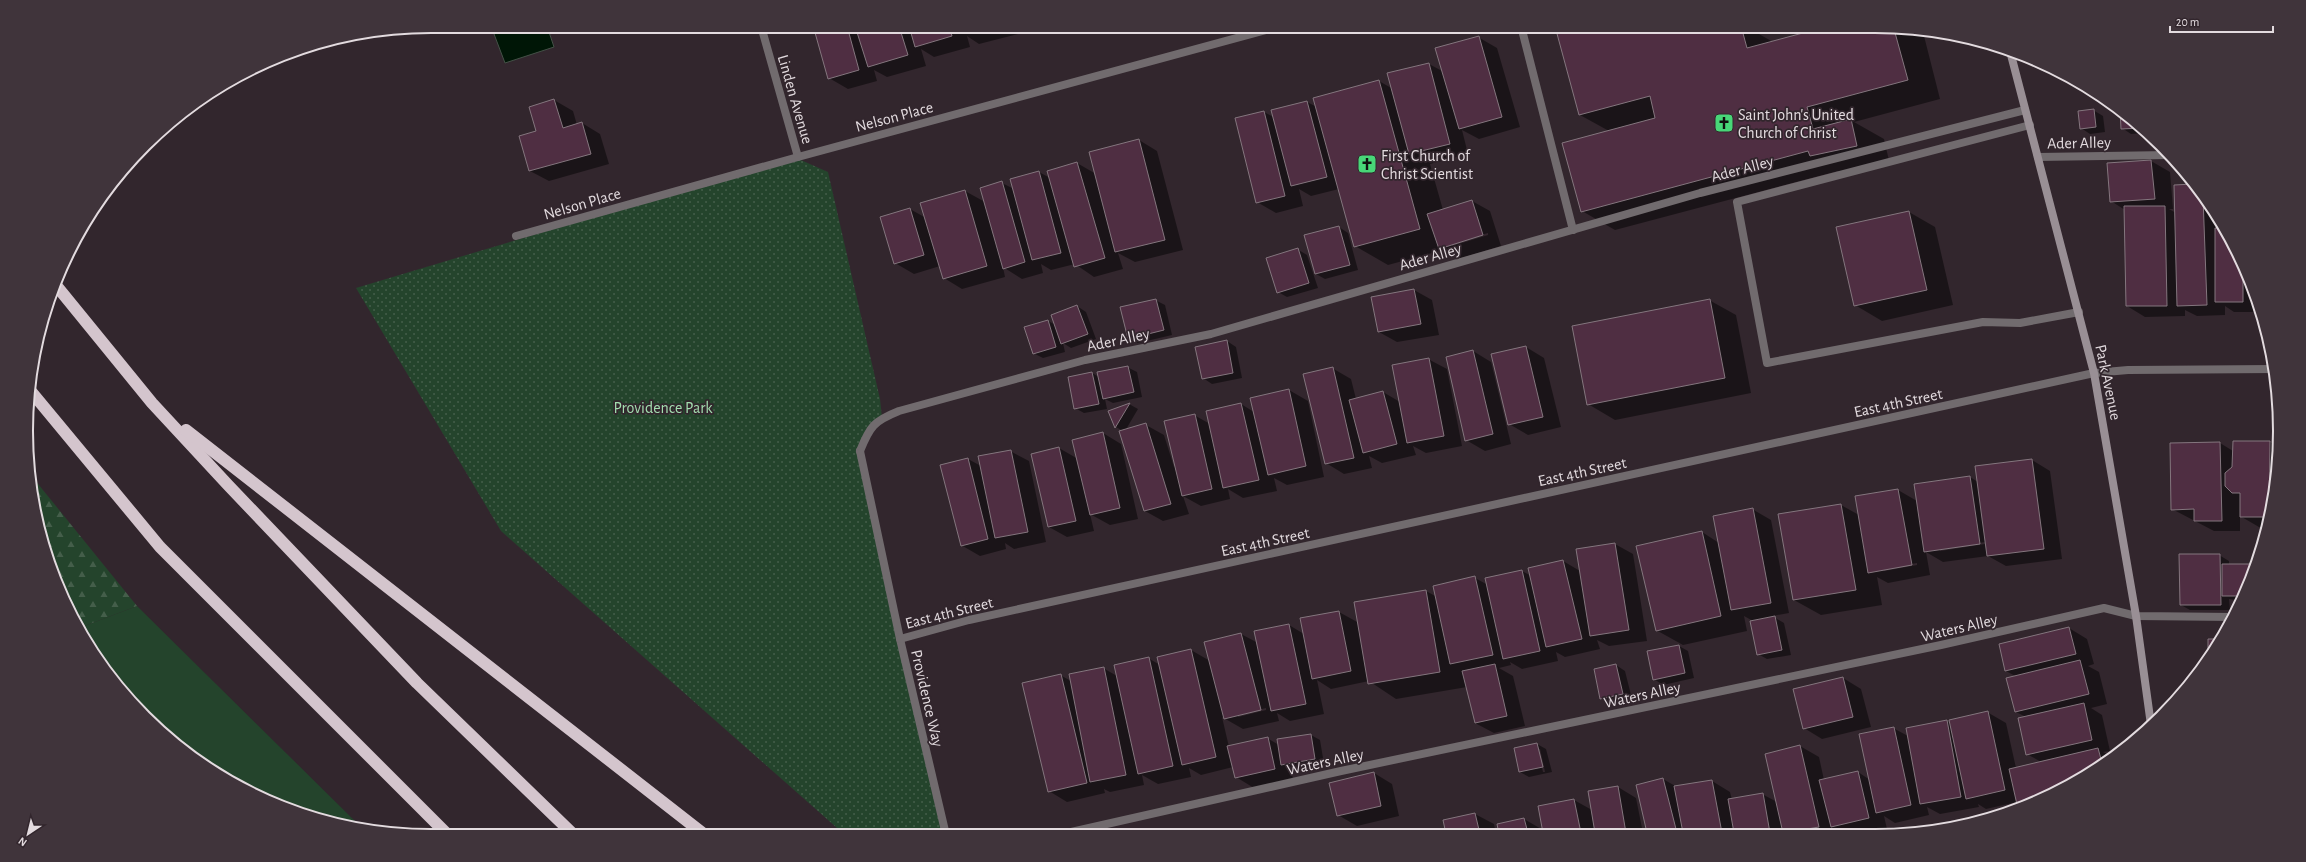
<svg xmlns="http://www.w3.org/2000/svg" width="2306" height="862" viewBox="0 0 2306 862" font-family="'Alegreya Sans',sans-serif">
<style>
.grass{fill:#24442c}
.forest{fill:url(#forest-firs)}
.park{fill:url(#park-dots)}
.water{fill:#001606;stroke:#445147}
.shadow{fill:#0007;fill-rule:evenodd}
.building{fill:#4f2e42;stroke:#84767e}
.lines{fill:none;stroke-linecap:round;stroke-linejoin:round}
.lane{stroke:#716b6e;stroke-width:8}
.street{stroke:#716b6e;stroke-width:8}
.secondary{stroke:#998f95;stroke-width:8}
.highway{stroke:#d4c5cd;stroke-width:12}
.labels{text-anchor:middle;stroke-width:3.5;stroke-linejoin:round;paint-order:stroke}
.street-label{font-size:16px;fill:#e3dbdf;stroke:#32262d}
.poi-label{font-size:16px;fill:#e3dbdf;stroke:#32262d;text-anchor:start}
.park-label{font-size:16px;fill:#a3ddaf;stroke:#32262d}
.rim{fill:none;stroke:#e3dbdf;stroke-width:2}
</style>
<defs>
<pattern id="forest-firs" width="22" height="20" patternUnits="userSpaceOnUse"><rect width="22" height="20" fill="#24442c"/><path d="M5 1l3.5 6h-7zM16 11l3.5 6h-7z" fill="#445e4a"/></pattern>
<pattern id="park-dots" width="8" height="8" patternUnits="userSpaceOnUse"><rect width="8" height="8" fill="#24442c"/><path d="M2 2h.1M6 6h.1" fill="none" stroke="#445e4a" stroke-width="1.8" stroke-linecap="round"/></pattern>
</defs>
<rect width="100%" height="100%" fill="#32262d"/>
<!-- grass -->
<path class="grass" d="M137,606L361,827C349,825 336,825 325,822C222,791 130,723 79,628Z"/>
<!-- forest -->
<path class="forest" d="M30,474L137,606L79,628L57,586L34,510Z"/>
<!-- park -->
<path class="park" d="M794,157L828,172L880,399L882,418L860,451L946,835H845L501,531L356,288Z"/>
<!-- water -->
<path class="water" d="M517,26H547L554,47L505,63L494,34Z"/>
<!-- shadow -->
<g class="shadow">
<path d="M827,26L857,28L856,26H1016L1018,34L979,44L967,36L970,47L934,57L921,49L926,66L887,77L874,70L877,81L848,89L829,78Z"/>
<path d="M1018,26H1052L1030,33Z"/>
<path d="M1574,26H1745L1773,42L1833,26H1875L1923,32L1940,99L1854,122L1884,139L1890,165L1845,175L1838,171L1615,230L1582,211L1609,131L1580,115L1558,30Z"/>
<path d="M1478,37L1497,48L1520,127L1479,139L1462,130L1468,154L1430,164L1443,210L1472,201L1490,211L1501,246L1458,259L1443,250L1388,265L1355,246L1339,189L1311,196L1299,189L1303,206L1276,213L1257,202L1264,112L1275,118L1307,102L1317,107L1379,81L1393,89L1429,64L1444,72ZM1488,233V235L1452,246V244Z"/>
<path d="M554,100L573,111L577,125L582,123L600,134L609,164L549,181L530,171L537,132Z"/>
<path d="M2121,109L2147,133L2131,134L2122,128Z"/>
<path d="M2093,110L2103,116L2105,132L2090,134L2081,128Z"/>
<path d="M1139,140L1157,151L1183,250L1135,262L1118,253L1123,269L1094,277L1075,264L1051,270L1041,264L1043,273L1022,279L1003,267L1005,277L962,289L944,278L940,266L914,274L895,263L910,209L926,218L965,191L985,202L1002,183L1014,189L1039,172L1050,178L1077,163L1096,174Z"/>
<path d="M2151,161L2170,172L2173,209H2169L2176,213L2195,185L2222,223V229H2226L2259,301L2261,312H2234L2225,306V315L2197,316L2185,310V316L2145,317L2127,306L2125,210L2111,201Z"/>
<path d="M1909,212L1935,227L1953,305L1882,321L1855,305Z"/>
<path d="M1339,227L1348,233L1358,270L1325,279L1316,274Z"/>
<path d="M1297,249L1307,255L1318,288L1287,297L1278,292Z"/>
<path d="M1414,290L1432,300L1439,335L1397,342L1379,332Z"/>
<path d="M1155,300L1165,305L1172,335L1138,343L1129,338Z"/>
<path d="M1709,300L1736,315L1751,393L1615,420L1588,404Z"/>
<path d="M1077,306L1086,312L1096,339L1071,348L1063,343L1065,352L1043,358L1033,353L1048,321L1056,325Z"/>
<path d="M1227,341L1236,347L1242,378L1212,384L1203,378Z"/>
<path d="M1526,347L1544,358L1561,427L1528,435L1509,424Z"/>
<path d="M1473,351L1491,362L1511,444L1485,451L1466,440Z"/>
<path d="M1428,359L1447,369L1462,446L1426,453L1413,446L1416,455L1382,463L1369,456L1372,468L1344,474L1326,463L1332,368L1351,379L1356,399L1383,392L1400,402Z"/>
<path d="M1127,367L1137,372L1142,397L1113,403L1105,399L1107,409L1084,413L1075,408L1092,373L1099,377Z"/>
<path d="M1289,390L1308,401L1324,477L1287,485L1274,478L1277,491L1243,498L1228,489L1230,499L1201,506L1183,496L1189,514L1163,521L1145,511L1123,431L1116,427L1129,404L1138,409L1125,431L1146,425L1164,435L1174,467L1194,415L1210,424L1241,404L1254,412Z"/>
<path d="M1103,433L1121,444L1138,519L1110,525L1090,514L1094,531L1067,537L1049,527L1059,448L1078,459Z"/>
<path d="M2270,442L2279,447V458L2268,527H2259L2240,516V531H2214L2172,509L2220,443L2233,451Z"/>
<path d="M1010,451L1029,461L1046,542L1014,549L1005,543L1006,549L980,556L961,545L941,465L968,459L981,466Z"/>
<path d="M2032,460L2050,471L2062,559L2006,566L1988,556L1943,562L1926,552L1930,575L1888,583L1877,577L1882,605L1821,615L1794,600L1841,505L1859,515L1856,497L1898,490L1917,501L1970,477L1978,482ZM1985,542V544L1940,551V549ZM1917,563V565L1884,571V569Z"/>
<path d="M1752,509L1771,520L1789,613L1772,616L1784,623L1791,655L1767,659L1758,654L1753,621L1744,616L1747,631L1683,645L1656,630L1702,532L1719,543Z"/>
<path d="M1615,544L1633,554L1647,641L1609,646L1597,640L1600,649L1565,657L1556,652L1558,661L1522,669L1510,662L1511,665L1499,668L1513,676L1525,726L1494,733L1475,723L1467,687L1396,699L1369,681L1331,689L1317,680L1324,714L1290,721L1277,713L1279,721L1243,729L1222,717L1229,747L1267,738L1279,745L1278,740L1311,735L1320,740L1324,764L1291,770L1293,779L1254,788L1236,777L1233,767L1201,775L1189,768L1191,777L1158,784L1142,775L1144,785L1110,792L1104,789L1105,793L1067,802L1049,791L1060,675L1071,681L1103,668L1117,676L1148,658L1160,665L1191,650L1210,661L1205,643L1241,634L1258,643L1289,625L1304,634L1301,619L1339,612L1359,623L1356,603L1426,591L1437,597L1475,578L1488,585L1522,571L1531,576L1529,568L1563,561L1580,571ZM1266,708V710L1238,717V715Z"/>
<path d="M2219,555L2229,561V565H2255L2242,601L2229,599L2230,610H2190L2181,605Z"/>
<path d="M2069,628L2087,639L2094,664L2088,666L2099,672L2107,704L2091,708L2102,715L2110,751L2103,752L2111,756L2054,794L2019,809L2017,802L1986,809L1978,804L1979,807L1940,814L1927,807L1929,815L1895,823L1884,816L1887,829L1871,833H1842L1835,829L1836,833H1648L1637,785L1663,779L1677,787L1712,781L1730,792L1732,800L1762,794L1777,802L1800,746L1819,757L1824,780L1858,772L1870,780L1893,728L1908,736L1946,721L1951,724L1987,712L2006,723L2016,768L2041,762L2027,754L2026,717L2016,712L2017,677L2006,671Z"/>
<path d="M2209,640H2221L2209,659Z"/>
<path d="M1679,646L1688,651L1694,678L1663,685L1654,679Z"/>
<path d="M1616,665L1625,671L1632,699L1610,703L1601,698Z"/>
<path d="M1843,678L1861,689L1871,727L1822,739L1804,728Z"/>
<path d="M1537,744L1546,749L1552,772L1529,777L1520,772ZM1538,749H1540L1545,772H1543Z"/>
<path d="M1374,773L1392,784L1399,816L1357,826L1338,815Z"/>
<path d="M1618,787L1636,798L1643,833L1500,834L1498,824L1524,819L1543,830L1574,800L1592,810Z"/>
<path d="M1475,814L1494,824L1496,834H1447Z"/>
</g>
<!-- building -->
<g class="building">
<path d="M823,26H847L859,70L828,79L814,29Z"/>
<path d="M855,26H899L908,55L868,67Z"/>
<path d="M909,26H949L952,36L915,47Z"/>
<path d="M958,26H992L960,33Z"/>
<path d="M1570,26H1705L1707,31L1724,26H1741L1747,48L1829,26H1875L1894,29L1908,80L1807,107L1813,129L1851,119L1857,146L1810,156L1808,151L1581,212L1562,143L1655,118L1650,96L1579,115L1556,30Z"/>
<path d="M1479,36L1502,117L1459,129L1435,48Z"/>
<path d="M1429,63L1450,144L1409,154L1387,73Z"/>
<path d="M1379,80L1420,229L1354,247L1313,98Z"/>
<path d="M554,99L563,128L582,122L591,154L529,171L519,136L536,131L529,107Z"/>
<path d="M1307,101L1327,177L1291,186L1271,110Z"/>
<path d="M2094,109L2096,127L2080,129L2078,111Z"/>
<path d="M2120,109L2122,110L2142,128L2121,129Z"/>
<path d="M1264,111L1285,196L1256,203L1235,118Z"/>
<path d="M1139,139L1165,240L1115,252L1089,152Z"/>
<path d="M2151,160L2155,199L2110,202L2107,163Z"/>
<path d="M1077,162L1105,258L1074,267L1047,171Z"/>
<path d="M1039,171L1061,253L1032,260L1010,179Z"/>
<path d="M1002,181L1025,262L1003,269L980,188Z"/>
<path d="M2194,184L2203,197L2207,305L2177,306L2174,185Z"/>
<path d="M965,190L987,266L943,279L920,203Z"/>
<path d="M1472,200L1483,235L1439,249L1427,214Z"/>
<path d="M2124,206H2165L2167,306H2126Z"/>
<path d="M910,208L924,255L894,264L880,217Z"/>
<path d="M1909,211L1927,290L1854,306L1836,227Z"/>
<path d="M1339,226L1350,265L1315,274L1304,235Z"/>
<path d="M2215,228H2225L2243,266V302H2215Z"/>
<path d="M1298,248L1309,283L1277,293L1266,258Z"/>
<path d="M1414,289L1421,324L1378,332L1371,297Z"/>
<path d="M1156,299L1164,330L1128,339L1120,307Z"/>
<path d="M1710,299L1725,378L1587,405L1572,326Z"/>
<path d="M1077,305L1088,334L1061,344L1051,315Z"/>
<path d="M1048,320L1056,347L1033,354L1024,327Z"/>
<path d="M1227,340L1233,373L1202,379L1195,347Z"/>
<path d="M1526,346L1543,417L1508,425L1491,354Z"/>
<path d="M1473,350L1493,434L1465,441L1446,357Z"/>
<path d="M1429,358L1444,436L1407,443L1392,365Z"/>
<path d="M1128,366L1134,392L1103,399L1097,372Z"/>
<path d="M1333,367L1354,458L1325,464L1303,374Z"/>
<path d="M1092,372L1099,404L1074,409L1068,377Z"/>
<path d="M1289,389L1306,466L1268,475L1250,398Z"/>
<path d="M1383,391L1397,444L1363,453L1349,400Z"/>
<path d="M1130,403L1115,428L1108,411Z"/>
<path d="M1241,403L1259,480L1223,488L1206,411Z"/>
<path d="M1195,414L1212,489L1182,496L1164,421Z"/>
<path d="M1146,423L1171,504L1144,511L1119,431Z"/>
<path d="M1103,432L1120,508L1090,515L1072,440Z"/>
<path d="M2233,441H2270L2269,517H2240V493H2232L2225,486V473L2232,467Z"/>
<path d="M2220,442L2222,521H2194V509L2171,510L2170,443Z"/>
<path d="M1059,447L1076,521L1048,527L1031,454Z"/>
<path d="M1011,450L1028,532L995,538L978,456Z"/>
<path d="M968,458L988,539L961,546L940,465Z"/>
<path d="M2032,459L2044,549L1987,556L1975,466Z"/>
<path d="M1970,476L1980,544L1924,552L1914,484Z"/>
<path d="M1898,489L1912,565L1868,573L1855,496Z"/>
<path d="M1841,504L1856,590L1793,600L1778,514Z"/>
<path d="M1753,508L1771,603L1731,610L1713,516Z"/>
<path d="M1702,531L1721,616L1656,631L1636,546Z"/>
<path d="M1615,543L1629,630L1590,636L1576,549Z"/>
<path d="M2179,554H2220L2221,605H2180Z"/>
<path d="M1563,560L1582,639L1546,647L1528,568Z"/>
<path d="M2222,564H2256L2243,596H2222Z"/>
<path d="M1522,570L1540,651L1503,659L1485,578Z"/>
<path d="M1475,576L1493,655L1450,664L1433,586Z"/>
<path d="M1426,590L1440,672L1368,684L1354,602Z"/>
<path d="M1339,611L1351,671L1312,679L1300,618Z"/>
<path d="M1775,616L1782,650L1757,655L1750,621Z"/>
<path d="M1289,624L1306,704L1271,711L1254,631Z"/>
<path d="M2069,627L2076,654L2005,671L1999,644Z"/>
<path d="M1241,633L1261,710L1224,719L1204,642Z"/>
<path d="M2208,639H2222L2208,660Z"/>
<path d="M1679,645L1685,673L1653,680L1647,651Z"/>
<path d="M1191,649L1216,757L1182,765L1157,657Z"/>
<path d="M1149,657L1173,766L1138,774L1114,665Z"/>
<path d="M2080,660L2089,694L2015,712L2006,678Z"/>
<path d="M1495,664L1507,716L1475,723L1462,671Z"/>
<path d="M1616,664L1623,694L1600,699L1594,669Z"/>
<path d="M1104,667L1126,775L1090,782L1069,674Z"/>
<path d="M1061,674L1087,783L1048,792L1022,683Z"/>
<path d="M1843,677L1853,717L1803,729L1793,689Z"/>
<path d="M2084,703L2092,740L2026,755L2018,718Z"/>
<path d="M1988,711L2005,790L1966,799L1949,720Z"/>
<path d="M1947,720L1961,797L1920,804L1906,728Z"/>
<path d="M1894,727L1911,805L1876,813L1859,734Z"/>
<path d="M1311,734L1315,759L1281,765L1277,739Z"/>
<path d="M1268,737L1275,769L1235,778L1227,746Z"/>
<path d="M1537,743L1543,767L1519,772L1514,748Z"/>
<path d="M1800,745L1819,827L1783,833L1765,754Z"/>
<path d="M2098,748L2102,763L2054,794L2018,809L2009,769Z"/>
<path d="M1858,771L1869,818L1831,827L1819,780Z"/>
<path d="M1374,772L1381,806L1337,816L1329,783Z"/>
<path d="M1663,778L1677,833H1647L1636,785Z"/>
<path d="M1712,780L1722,833H1683L1674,786Z"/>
<path d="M1618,786L1626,833H1595L1588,791Z"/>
<path d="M1763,793L1770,833H1734L1728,799Z"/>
<path d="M1574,799L1581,833H1543L1538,806Z"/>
<path d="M1475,813L1480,834H1446L1443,820Z"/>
<path d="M1524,818L1528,833L1499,834L1497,824Z"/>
<path d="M1431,829L1432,834H1408Z"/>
<path d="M1142,831L1143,834H1125Z"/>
</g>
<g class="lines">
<!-- lane -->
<g class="lane">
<path d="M1521,26L1573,230"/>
<path d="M2030,125L1737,202L1767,363L1983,322L2020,323L2079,312"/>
<path d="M2038,157L2169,155"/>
<path d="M860,451C870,426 874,421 899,411L1085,360L1211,334L1700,193L2025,110"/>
<path d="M1058,835L1341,771L1941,645L2104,608L2136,616L2234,617"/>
</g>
<!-- street -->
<g class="street">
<path d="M761,26L798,157"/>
<path d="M516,236L798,157L1281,26"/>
<path d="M860,451L900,639L946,835"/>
<path d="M900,639L969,620L2094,373L2128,370L2274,369"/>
</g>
<!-- secondary -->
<path class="secondary" d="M2010,51L2094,373L2136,616L2151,725"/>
<!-- highway -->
<g class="highway">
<path d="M55,284L152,403L228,485L417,683L575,836"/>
<path d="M29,389L160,547L449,836"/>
<path d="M186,430L705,835"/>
</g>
</g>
<!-- icons -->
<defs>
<g id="church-square" transform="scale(1)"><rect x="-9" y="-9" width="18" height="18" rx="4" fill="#48d778" stroke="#32262d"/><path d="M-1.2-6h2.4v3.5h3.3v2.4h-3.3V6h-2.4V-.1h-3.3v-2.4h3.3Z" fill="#111"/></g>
</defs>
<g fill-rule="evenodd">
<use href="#church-square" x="1724" y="123"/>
<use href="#church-square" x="1367" y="164"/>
</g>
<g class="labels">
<!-- street labels -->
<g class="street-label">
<text transform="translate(796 99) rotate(74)" y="6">Linden Avenue</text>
<text transform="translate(894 116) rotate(-15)" y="6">Nelson Place</text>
<text transform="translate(2079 142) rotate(-1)" y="6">Ader Alley</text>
<text transform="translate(1742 168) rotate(-15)" y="6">Ader Alley</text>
<text transform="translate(582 203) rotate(-16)" y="6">Nelson Place</text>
<text transform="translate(1430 256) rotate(-16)" y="6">Ader Alley</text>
<text transform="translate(1118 339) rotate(-12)" y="6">Ader Alley</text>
<text transform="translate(2109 382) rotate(78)" y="6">Park Avenue</text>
<text transform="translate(1898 402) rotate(-12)" y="6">East 4th Street</text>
<text transform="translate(1582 471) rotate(-12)" y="6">East 4th Street</text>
<text transform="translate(1265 541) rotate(-12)" y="6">East 4th Street</text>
<text transform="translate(949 612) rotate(-14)" y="6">East 4th Street</text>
<text transform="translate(1959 627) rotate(-13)" y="6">Waters Alley</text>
<text transform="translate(1642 694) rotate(-12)" y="6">Waters Alley</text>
<text transform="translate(928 698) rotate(77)" y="6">Providence Way</text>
<text transform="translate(1325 761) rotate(-12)" y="6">Waters Alley</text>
</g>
<!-- poi labels -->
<g class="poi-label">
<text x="1738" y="120">Saint John's United<tspan x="1738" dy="18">Church of Christ</tspan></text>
<text x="1381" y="161">First Church of<tspan x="1381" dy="18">Christ Scientist</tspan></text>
</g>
<!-- park labels -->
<g class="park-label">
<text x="663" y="413">Providence Park</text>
</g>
</g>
<!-- crop -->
<path d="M0 0H2306V862H0ZM431 33H1875A398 398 0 0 1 2273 431V431A398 398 0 0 1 1875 829H431A398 398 0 0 1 33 431V431A398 398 0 0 1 431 33Z" fill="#40343b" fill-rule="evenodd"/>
<path class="rim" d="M431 33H1875A398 398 0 0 1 2273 431V431A398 398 0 0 1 1875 829H431A398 398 0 0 1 33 431V431A398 398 0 0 1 431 33Z"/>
<!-- north arrow -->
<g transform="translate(28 834) rotate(215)" stroke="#32262d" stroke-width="3" paint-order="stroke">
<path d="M0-3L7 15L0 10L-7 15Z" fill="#e3dbdf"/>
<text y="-6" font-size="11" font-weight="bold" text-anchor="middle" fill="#e3dbdf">N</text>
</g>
<!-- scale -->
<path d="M2170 26v6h103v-6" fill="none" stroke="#e3dbdf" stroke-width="2"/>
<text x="2176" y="26" font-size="12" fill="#e3dbdf" stroke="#32262d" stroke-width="3" paint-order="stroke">20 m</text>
</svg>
